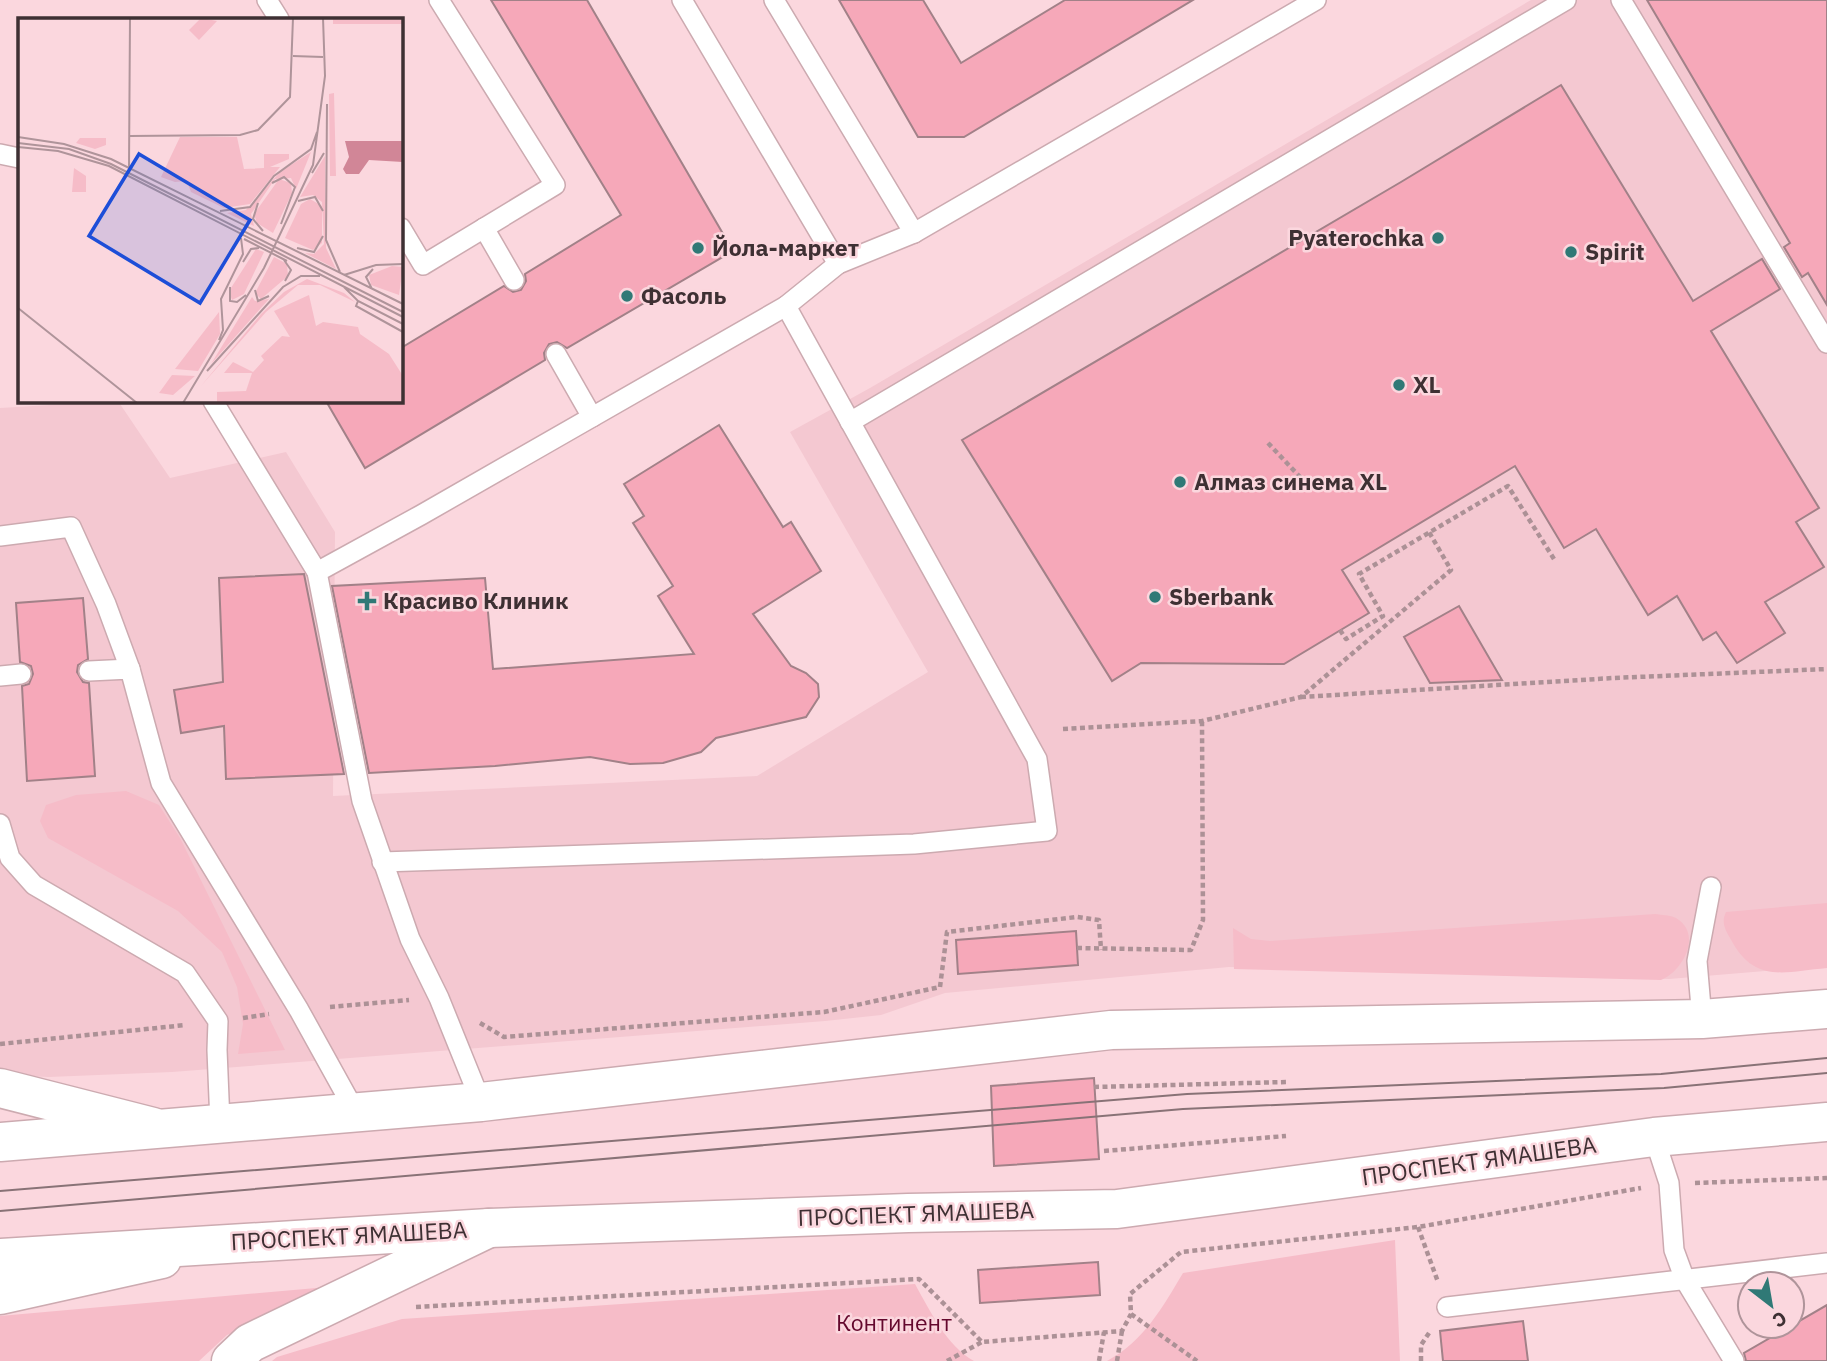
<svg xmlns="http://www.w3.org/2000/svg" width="1827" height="1361" viewBox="0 0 1827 1361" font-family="'IBM Plex Sans',sans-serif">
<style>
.built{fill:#f4c8d1}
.green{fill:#f6bcc8}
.building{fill:#f6a8b9;stroke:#a28188;stroke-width:2}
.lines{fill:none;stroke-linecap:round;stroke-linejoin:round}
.service-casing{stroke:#ccaab0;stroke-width:22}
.secondary-casing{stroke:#ccaab0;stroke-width:41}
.primary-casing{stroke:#ccaab0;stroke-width:41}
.path{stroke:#ac9196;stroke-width:4.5;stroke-dasharray:5 3.5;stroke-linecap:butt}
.service{stroke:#fff;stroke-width:19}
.secondary{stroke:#fff;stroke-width:38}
.primary{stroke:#fff;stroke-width:38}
.tram{stroke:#887276;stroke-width:2}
.poi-dot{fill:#307976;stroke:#fbd7de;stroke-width:2.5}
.labels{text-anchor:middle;stroke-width:5;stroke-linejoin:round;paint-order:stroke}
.poi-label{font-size:23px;font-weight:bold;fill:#3e3033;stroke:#fbd7de;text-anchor:start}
.street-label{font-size:23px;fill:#3e3033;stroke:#fbd7de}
.park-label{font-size:23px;fill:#64082d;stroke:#fbd7de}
.inset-road{fill:none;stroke:#af949a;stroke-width:2}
.view{fill:#1d4ed8;fill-opacity:0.15;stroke:#1d4ed8;stroke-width:3.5}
.inset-edge{fill:none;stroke:#3e3033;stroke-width:3.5}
</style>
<rect width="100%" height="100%" fill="#fbd7de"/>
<!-- built -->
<path class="built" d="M1531,0H1827V966L1669,979L1229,967L945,993L881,1015L825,1021L172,1072L49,1077L0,1075V408L118,401L170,478L286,452L335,532L333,796L757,776L928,672L790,432L870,388Z"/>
<!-- green -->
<g class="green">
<path d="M126,791L159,805L180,838L285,1050L238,1054L243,1024L237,987L222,952L178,911L48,838L40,821L46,805L76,795Z"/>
<path d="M1827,903V968C1783,972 1754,984 1730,938C1725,929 1721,922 1726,912Z"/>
<path d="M1655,914C1662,915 1670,915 1676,918C1703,934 1683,971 1661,980L1234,969L1233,928L1251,939L1270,941Z"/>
<path d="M1395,1240L1400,1361H1107C1144,1341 1162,1308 1183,1273Z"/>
<path d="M915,1284C930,1311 947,1346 974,1361H272L277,1357L402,1319Z"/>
<path d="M339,1286L227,1335L199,1361H0V1316Z"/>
</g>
<!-- building -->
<g class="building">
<path d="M491,0H587L733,251L567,348L557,342L549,344L544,353L545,360L365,468L326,401H401V348L504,286L513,292L521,290L526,281L525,274L621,215Z"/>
<path d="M839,0H923L961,63L1065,0H1193L964,137H918Z"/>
<path d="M1647,0H1827V305L1808,273L1802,277L1784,247L1790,243Z"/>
<path d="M1561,85L1693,301L1762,259L1780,289L1711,331L1819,508L1796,522L1824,567L1765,602L1785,633L1737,663L1716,632L1703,640L1677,596L1648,615L1596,529L1564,548L1515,466L1342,570L1369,613L1284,664L1141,663L1112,681L962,440L1401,182Z"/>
<path d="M719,425L783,527L791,522L821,571L753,614L791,666L806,673L818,684L819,697L806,717L716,738L701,752L663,763L630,764L590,757L495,766L369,773L332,586L485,578L493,669L694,654L658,596L673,586L633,523L644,516L624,484Z"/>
<path d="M304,574L344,774L226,779L224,726L181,733L174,690L223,682L219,578Z"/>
<path d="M83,598L88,659L78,665L77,672L83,682L89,683L95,776L27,781L22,686L29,684L33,674L31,666L20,662L16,603Z"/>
<path d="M1459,606L1502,680L1430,683L1404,637Z"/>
<path d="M1076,931L1078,965L958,974L956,940Z"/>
<path d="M1094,1078L1099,1159L994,1166L991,1086Z"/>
<path d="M1098,1262L1100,1295L980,1303L978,1270Z"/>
<path d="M1827,1305V1361H1746L1744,1353Z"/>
<path d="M1523,1321L1528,1361H1443L1440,1331Z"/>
</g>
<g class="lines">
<!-- service casing -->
<g class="service-casing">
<g id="service">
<path d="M267,0L279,19"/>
<path d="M682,0L838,264"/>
<path d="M774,0L914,233"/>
<path d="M1621,0L1827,343"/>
<path d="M0,154L19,158"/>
<path d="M401,228L423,265L555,185L439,0"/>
<path d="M484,228L514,280"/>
<path d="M556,354L592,417"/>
<path d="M213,401L317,572"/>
<path d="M850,422L1566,0"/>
<path d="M0,536L71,527L106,604L130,669"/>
<path d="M89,671L130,669L161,783L299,1010L356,1113"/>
<path d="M0,676L21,674"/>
<path d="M0,824L10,858L34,885L185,973L218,1021L217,1050L220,1123"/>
<path d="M382,862L914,844L1047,831L1037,759L786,306L838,264L914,233L1316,0"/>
<path d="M1702,1019L1697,961L1711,887"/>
<path d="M481,1102L439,998L410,939L362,801L317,572L421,515L786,306"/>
<path d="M1654,1137L1669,1183L1674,1250L1685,1280L1734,1361"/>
<path d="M1447,1307L1827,1263"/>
</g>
</g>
<!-- secondary casing -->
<g class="secondary-casing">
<g id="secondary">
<path d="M0,1088L153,1127"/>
<path d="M0,1295L162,1259"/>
<path d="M231,1361L250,1343L489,1228"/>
</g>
</g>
<!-- primary casing -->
<g class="primary-casing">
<g id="primary">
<path d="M0,1142L481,1102L1111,1030L1702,1019L1827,1009"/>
<path d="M0,1258L489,1228L908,1213L1117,1209L1654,1137L1827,1122"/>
</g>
</g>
<!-- path -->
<g class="path">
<path d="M1268,443L1301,478"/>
<path d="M1340,630L1346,639L1383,616L1359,574L1508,486L1554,559"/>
<path d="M1301,697L1613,678L1827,669"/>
<path d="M1063,729L1202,721L1301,697L1451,570L1429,532"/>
<path d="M1077,948L1191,950L1203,920L1202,722"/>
<path d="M330,1007L409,1000"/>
<path d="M243,1018L269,1014"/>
<path d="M480,1023L504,1037L824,1012L940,987L947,932L1077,917L1099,920L1101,950"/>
<path d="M0,1044L186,1025"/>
<path d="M1094,1087L1286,1082"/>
<path d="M1104,1151L1286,1136"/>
<path d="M1695,1183L1827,1178"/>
<path d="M1418,1227L1438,1282"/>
<path d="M416,1307L919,1279L982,1342L1122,1331L1131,1314L1130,1294L1181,1252L1418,1227L1641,1188"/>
<path d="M1131,1314L1197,1361"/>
<path d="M947,1361L982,1342"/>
<path d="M1099,1361L1104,1332"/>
<path d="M1117,1361L1122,1331"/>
<path d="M1421,1361V1345L1431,1330"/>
</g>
<!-- service -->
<use href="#service" class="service"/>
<!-- secondary -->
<use href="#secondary" class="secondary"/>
<!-- primary -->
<use href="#primary" class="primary"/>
<!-- tram -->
<g class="tram">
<path d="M0,1191L1187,1094L1661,1074L1827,1058"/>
<path d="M0,1211L1183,1109L1664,1088L1827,1073"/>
</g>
</g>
<!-- markers -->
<g class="poi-dot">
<circle cx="1438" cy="238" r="7"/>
<circle cx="698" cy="248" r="7"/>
<circle cx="1571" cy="252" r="7"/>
<circle cx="627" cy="296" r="7"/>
<circle cx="1399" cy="385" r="7"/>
<circle cx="1180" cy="482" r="7"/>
<circle cx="1155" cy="597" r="7"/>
<path d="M363.5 590.5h7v7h7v7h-7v7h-7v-7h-7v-7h7z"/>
</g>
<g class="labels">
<!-- poi labels -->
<g class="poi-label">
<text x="1424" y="246" text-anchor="end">Pyaterochka</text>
<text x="712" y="256">Йола-маркет</text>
<text x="1585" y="260">Spirit</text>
<text x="641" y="304">Фасоль</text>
<text x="1413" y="393">XL</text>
<text x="1194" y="490">Алмаз синема XL</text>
<text x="1169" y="605">Sberbank</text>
<text x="383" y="609">Красиво Клиник</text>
</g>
<!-- street labels -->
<g class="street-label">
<text transform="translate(1479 1161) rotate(-8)" y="8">ПРОСПЕКТ ЯМАШЕВА</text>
<text transform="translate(916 1214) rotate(-2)" y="8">ПРОСПЕКТ ЯМАШЕВА</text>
<text transform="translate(349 1236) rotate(-3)" y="8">ПРОСПЕКТ ЯМАШЕВА</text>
</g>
<!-- park labels -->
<g class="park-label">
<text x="894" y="1331">Континент</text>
</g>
</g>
<!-- overview -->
<g transform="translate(18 18)">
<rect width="385" height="385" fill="#fbd7de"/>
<path d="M183,0L199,3L181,22L171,12ZM315,0H385V6H315ZM316,75L318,158H312L311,76ZM162,119H219L226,151L246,150V136H271V141L252,149H262L232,186L206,190L173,174L169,163L157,164L143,159ZM62,120H88V127L77,131L58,125ZM293,134L278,171L273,160L257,161L233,196L236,208L209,195L228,192L262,154ZM307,138L308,230L318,251L287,235L296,236L306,226L304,184L295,177L282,179ZM56,150L68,158V174H54ZM261,161L273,165L274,175L255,215L239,205L236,196ZM292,181L304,188V225L295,232L267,220L283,186ZM238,231L246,234L226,276L214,282L211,273ZM256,239L269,246L270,258L243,281L237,275ZM374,248L385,249L381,277L353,267L351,257ZM289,261L326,275L337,284L302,267H280L248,294L183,368L243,296L266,274ZM291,277L298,308L305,304L340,309L342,316L371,336L385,358V385H199V374L228,373L234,355H206L215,344L235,354L246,342L243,338L264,318L272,319L256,293ZM234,279L237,283L251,281L193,346ZM201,294L202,316L180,353L157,351ZM154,357L177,358L155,377L141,375Z" fill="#f6bcc8"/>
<path d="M327,123H385V144L351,142L341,156H328L325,151L331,139Z" fill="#d18697"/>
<path class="inset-road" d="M275,38L305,39M309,86L308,222L322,254M112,118L222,117L240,112L272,79L275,0M0,119L46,126L93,141L385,286M0,125L51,131L93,146L385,294M0,129L40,133L91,148L385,299M111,149L112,0M294,155L306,135M254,165L266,159L277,169L263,206M280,183L297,179L305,193M240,185L235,201L245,213M202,193L232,189L256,158L293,131L299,114M226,221L269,243M279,230L296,234L305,218M266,242L273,252L267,263M225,244L233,231L241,230M326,257L358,247L385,246M212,269V283L219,284L228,277M326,269L340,283L385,306M354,271L348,259L355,251M237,272L240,283L251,278M340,283L338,288L385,314M0,290L119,385M201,322L205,312L203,281L225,236L223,220M189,353L265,269L283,258H302M165,385L246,250L295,147L307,58L305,0"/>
<path class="view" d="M121,136L232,202L182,285L71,218Z"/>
<rect width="385" height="385" class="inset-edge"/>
</g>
<!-- north arrow -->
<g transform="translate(1771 1305) rotate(149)"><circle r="33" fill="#fbd7de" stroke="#af949a" stroke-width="2"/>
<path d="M0-5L12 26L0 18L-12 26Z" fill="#307976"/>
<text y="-10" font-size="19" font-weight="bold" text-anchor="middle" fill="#3e3033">С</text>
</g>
</svg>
